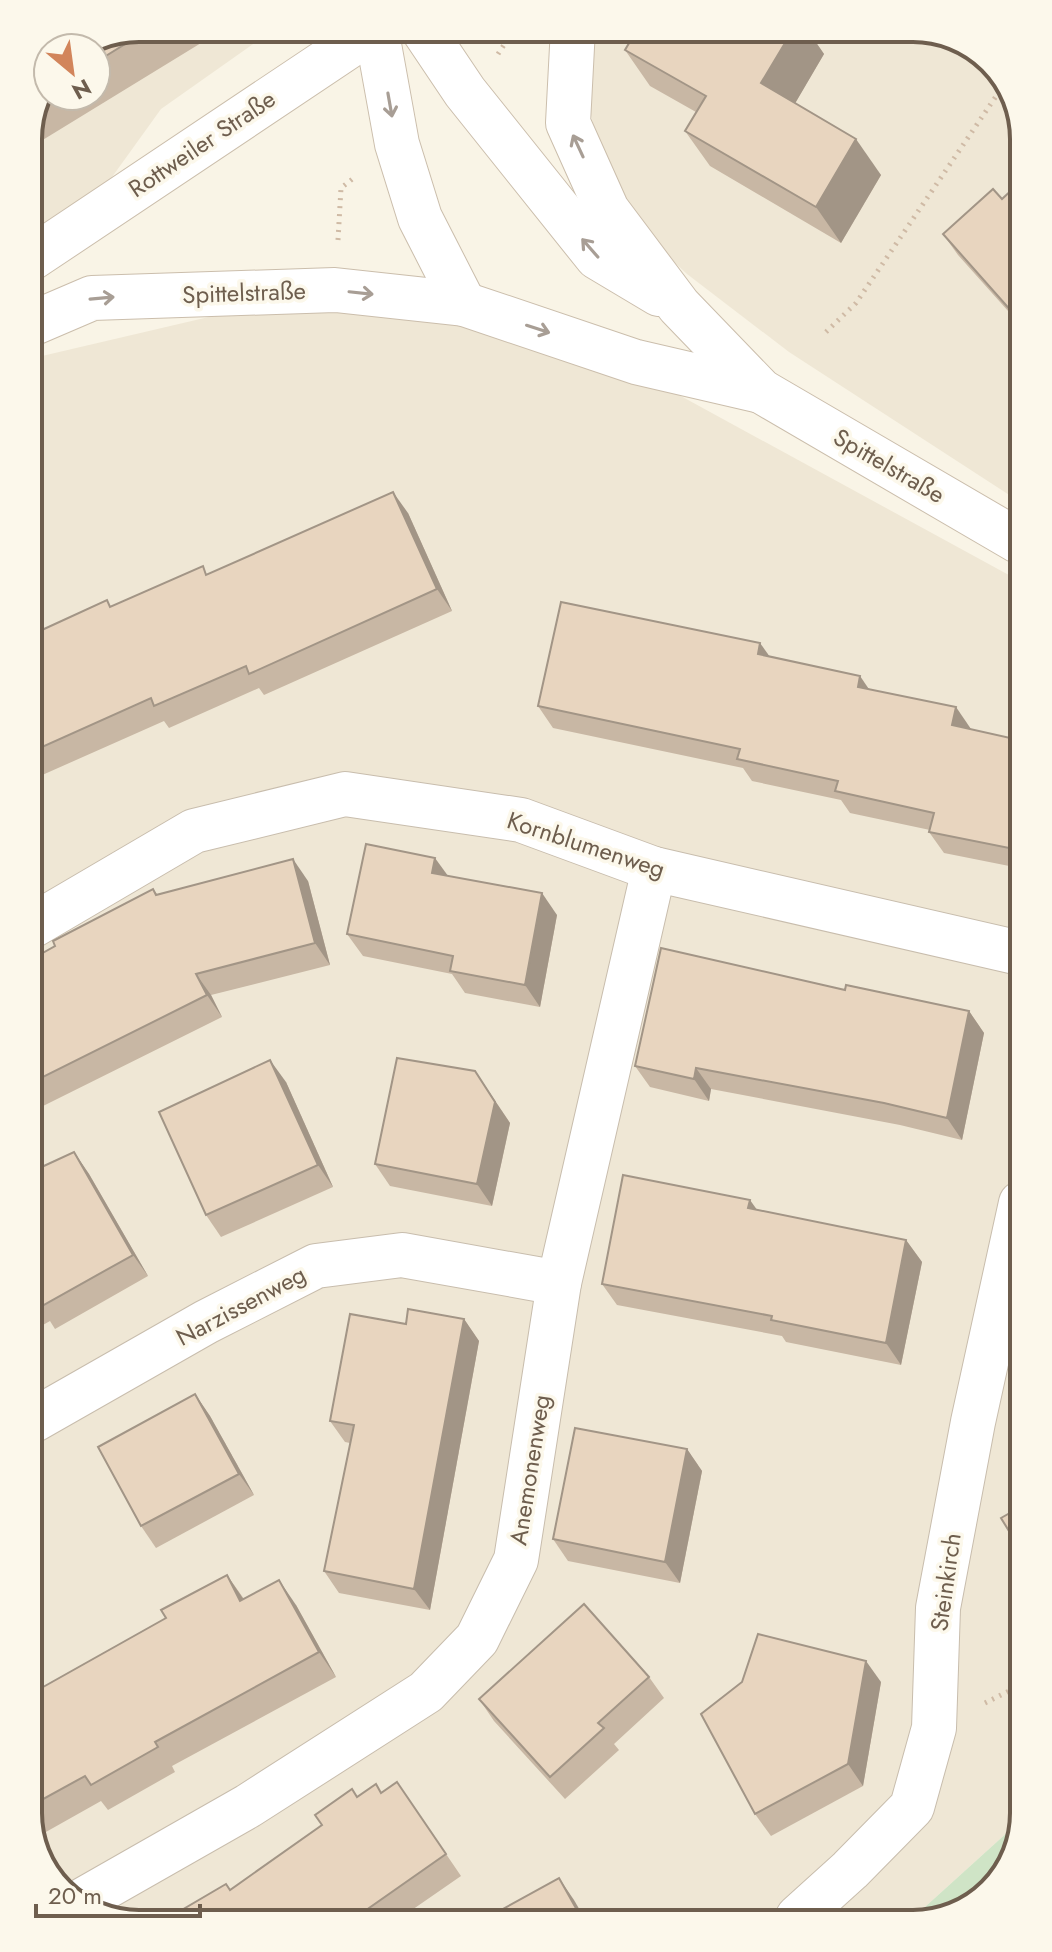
<svg xmlns="http://www.w3.org/2000/svg" width="1052" height="1952" viewBox="0 0 1052 1952" font-family="Jost,sans-serif">
<style>
.residential{fill:#efe7d5}
.green{fill:#cfe4c6}
.lines{fill:none;stroke-linecap:round;stroke-linejoin:round}
.minor-casing{stroke:#c8bdad;stroke-width:46}
.secondary-casing{stroke:#cbbeac;stroke-width:46}
.path{stroke:#cfbaa5;stroke-width:5;stroke-dasharray:2 6;stroke-linecap:butt}
.minor{stroke:#fff;stroke-width:44}
.secondary{stroke:#fff;stroke-width:44}
.wall{fill:#c8b7a4}
.shaded-wall{fill:#a29586}
.building{fill:#e8d5bf;stroke:#a29586;stroke-width:2}
.oneway{stroke:#a89e95}
.labels{text-anchor:middle;stroke-width:7;stroke-linejoin:round;paint-order:stroke}
.street-label{font-size:24px;fill:#6e5e4e;stroke:#fcf8eb}
.rim{fill:none;stroke:#6e5e4e;stroke-width:4}
</style>
<rect width="100%" height="100%" fill="#f9f4e6"/>
<!-- residential -->
<g class="residential">
<path d="M139,28H276L161,109L107,184L29,232L28,132L48,96H96V48H90Z"/>
<path d="M592,28H921L975,47L1015,96L1017,500L789,352L687,274L644,234L607,178L591,115L588,49Z"/>
<path d="M352,309L521,336L668,389L1018,580L1024,1814L1022,1819L915,1916L132,1924L77,1905L37,1856L29,362L42,356L213,316Z"/>
</g>
<!-- green -->
<path class="green" d="M1022,1819L1005,1875L956,1915L915,1916Z"/>
<g class="lines">
<!-- minor casing -->
<g class="minor-casing">
<g id="minor">
<path d="M32,926L194,831L345,794L521,820L654,869L1020,953"/>
<path d="M34,1420L206,1322L316,1266L402,1255L559,1283"/>
<path d="M76,1904L248,1806L426,1692L477,1639L516,1560L559,1283L654,869"/>
<path d="M798,1917L850,1870L912,1807L934,1728L938,1608L973,1422L1021,1203"/>
</g>
</g>
<!-- secondary casing -->
<g class="secondary-casing">
<g id="secondary">
<path d="M376,28L397,144L420,218L464,304"/>
<path d="M422,28L465,92L597,257L659,294"/>
<path d="M573,28L568,123L607,210L679,306L761,391L1018,541"/>
<path d="M29,260L376,28"/>
<path d="M29,325L92,298L335,290L464,304L636,362L761,391"/>
</g>
</g>
<!-- path -->
<g class="path">
<path d="M498,54L515,28"/>
<path d="M338,240L341,188L355,177"/>
<path d="M826,332L856,303L1005,83"/>
<path d="M985,1703L1023,1684"/>
</g>
<!-- minor -->
<use href="#minor" class="minor"/>
<!-- secondary -->
<use href="#secondary" class="secondary"/>
</g>
<!-- wall -->
<g class="wall">
<path d="M139,28H217L219,32L28,149V132L48,88V96H96V48Z"/>
<path d="M638,28H806L824,54L795,103L881,175L841,243L710,166L685,131L696,112L650,86L625,50Z"/>
<path d="M1016,186L1017,321L958,255L943,234L1002,199Z"/>
<path d="M408,513L452,611L264,695L259,688L169,728L164,721L31,780V635L111,606L209,574Z"/>
<path d="M770,657L870,689L971,730L1019,740V868L944,853L929,832L930,830L850,813L841,800L752,781L743,768L553,728L538,706Z"/>
<path d="M448,876L557,915L540,1007L465,993L452,974L363,956L347,934Z"/>
<path d="M308,881L330,965L211,995L222,1017L33,1111L32,959L153,889L157,894Z"/>
<path d="M845,990L969,1011L984,1033L962,1140L900,1125L711,1089L709,1101L650,1087L635,1066Z"/>
<path d="M475,1071L510,1123L492,1206L390,1186L375,1164Z"/>
<path d="M286,1082L333,1187L221,1237L206,1215Z"/>
<path d="M74,1152L89,1174L148,1276L55,1329L50,1321L34,1330L33,1171Z"/>
<path d="M757,1210L906,1240L922,1262L901,1365L786,1342L782,1336L617,1305L602,1284Z"/>
<path d="M464,1319L479,1341L430,1610L339,1593L324,1571L350,1443L345,1442L330,1421Z"/>
<path d="M195,1394L210,1416L254,1495L156,1548L141,1526Z"/>
<path d="M687,1449L702,1471L680,1583L568,1561L553,1539Z"/>
<path d="M227,1575L244,1599L296,1605L336,1677L172,1766L175,1772L108,1810L101,1801L37,1837L36,1691L166,1618Z"/>
<path d="M649,1677L664,1698L614,1744L619,1750L565,1799L494,1721L479,1699Z"/>
<path d="M881,1682L863,1786L771,1836L755,1814Z"/>
<path d="M397,1782L461,1876L396,1921L158,1924L230,1890L322,1825L357,1797L382,1793Z"/>
</g>
<!-- shaded-wall -->
<g class="shaded-wall">
<path d="M794,28H806L824,54L786,119L761,83Z"/>
<path d="M856,139L881,175L841,243L816,207Z"/>
<path d="M393,492L408,513L452,611L437,589Z"/>
<path d="M760,643L775,664L758,654Z"/>
<path d="M860,676L875,698L858,687Z"/>
<path d="M956,707L971,729L952,725Z"/>
<path d="M435,858L451,880L432,873Z"/>
<path d="M293,859L308,881L330,965L315,943Z"/>
<path d="M542,893L557,915L540,1007L525,985Z"/>
<path d="M196,974L211,995L222,1017L207,995Z"/>
<path d="M969,1011L984,1033L962,1140L947,1118Z"/>
<path d="M270,1060L286,1082L333,1187L318,1165Z"/>
<path d="M696,1068L711,1089L709,1101L694,1079Z"/>
<path d="M475,1071L510,1123L492,1206L477,1184Z"/>
<path d="M74,1152L89,1174L148,1276L133,1255Z"/>
<path d="M750,1200L765,1221L748,1208Z"/>
<path d="M906,1240L922,1262L901,1365L886,1343Z"/>
<path d="M464,1319L479,1341L430,1610L414,1589Z"/>
<path d="M195,1394L210,1416L254,1495L239,1474Z"/>
<path d="M687,1449L702,1471L680,1583L665,1562Z"/>
<path d="M227,1575L244,1600L240,1601Z"/>
<path d="M279,1580L296,1605L336,1677L319,1652Z"/>
<path d="M866,1661L881,1682L863,1786L848,1764Z"/>
<path d="M559,1878L574,1900L585,1919H582Z"/>
</g>
<!-- building -->
<g class="building">
<path d="M139,28H151L96,62V48H90Z"/>
<path d="M638,28H794L761,83L856,139L816,207L685,131L706,96L625,50Z"/>
<path d="M1016,186V310L1013,313L943,234L993,189L1002,199Z"/>
<path d="M393,492L437,589L249,674L246,666L154,706L151,698L31,752V635L107,600L110,607L203,566L206,575Z"/>
<path d="M561,602L760,643L758,654L860,676L858,687L956,707L952,725L1019,740V850L929,832L934,813L835,791L838,781L737,759L740,749L538,706Z"/>
<path d="M366,844L435,858L432,873L542,893L525,985L450,971L453,956L347,934Z"/>
<path d="M293,859L315,943L196,974L207,995L33,1082L32,959L55,946L53,941L153,889L156,895Z"/>
<path d="M661,948L845,990L846,985L969,1011L947,1118L884,1103L696,1068L694,1079L635,1066Z"/>
<path d="M397,1058L475,1071L495,1102L477,1184L375,1164Z"/>
<path d="M270,1060L318,1165L206,1215L159,1112Z"/>
<path d="M74,1152L133,1255L40,1307L36,1299L34,1300L33,1171Z"/>
<path d="M623,1175L750,1200L748,1208L906,1240L886,1343L771,1320L772,1316L602,1284Z"/>
<path d="M408,1309L464,1319L414,1589L324,1571L354,1425L330,1421L350,1314L406,1324Z"/>
<path d="M195,1394L239,1474L141,1526L98,1447Z"/>
<path d="M575,1428L687,1449L665,1562L553,1539Z"/>
<path d="M1022,1506L1023,1554L1001,1518Z"/>
<path d="M227,1575L240,1601L279,1580L319,1652L155,1742L158,1747L91,1785L85,1776L36,1803V1691L166,1618L161,1610Z"/>
<path d="M584,1604L649,1677L598,1723L604,1728L550,1777L479,1699Z"/>
<path d="M758,1634L866,1661L848,1764L755,1814L701,1714L742,1682Z"/>
<path d="M397,1782L446,1854L349,1922L158,1924L226,1884L230,1890L322,1825L315,1815L352,1789L357,1797L376,1784L381,1793Z"/>
<path d="M559,1878L582,1919L483,1920Z"/>
</g>
<!-- one-way arrows -->
<defs><path id="oneway-shaft" d="M-6 0H5M1.5-3L5.5 0L1.5 3" fill="none" stroke-width="1.6" stroke-linecap="round" stroke-linejoin="round" transform="scale(2)"/></defs>
<g class="oneway">
<use href="#oneway-shaft" transform="translate(390 105) rotate(80)"/>
<use href="#oneway-shaft" transform="translate(578 146) rotate(-115)"/>
<use href="#oneway-shaft" transform="translate(590 248) rotate(-131)"/>
<use href="#oneway-shaft" transform="translate(361 293) rotate(6)"/>
<use href="#oneway-shaft" transform="translate(102 298) rotate(-5)"/>
<use href="#oneway-shaft" transform="translate(538 329) rotate(18)"/>
</g>
<g class="labels">
<!-- street labels -->
<g class="street-label">
<text transform="translate(202 144) rotate(-34)" y="8">Rottweiler Straße</text>
<text transform="translate(244 293) rotate(-2)" y="8">Spittelstraße</text>
<text transform="translate(889 466) rotate(30)" y="8">Spittelstraße</text>
<text transform="translate(586 845) rotate(18)" y="8">Kornblumenweg</text>
<text transform="translate(241 1306) rotate(-28)" y="8">Narzissenweg</text>
<text transform="translate(530 1470) rotate(-81)" y="8">Anemonenweg</text>
<text transform="translate(946 1582) rotate(-82)" y="8">Steinkirch</text>
</g>
</g>
<!-- crop -->
<path d="M0 0H1052V1952H0ZM139 42H913A97 97 0 0 1 1010 139V1813A97 97 0 0 1 913 1910H139A97 97 0 0 1 42 1813V139A97 97 0 0 1 139 42Z" fill="#fcf8eb" fill-rule="evenodd"/>
<path class="rim" d="M139 42H913A97 97 0 0 1 1010 139V1813A97 97 0 0 1 913 1910H139A97 97 0 0 1 42 1813V139A97 97 0 0 1 139 42Z"/>
<!-- north arrow -->
<g transform="translate(72 72) rotate(151)"><circle r="38" fill="#fcf8eb" stroke="#c3baac" stroke-width="2"/>
<path d="M0-6L14 30L0 20L-14 30Z" fill="#d2855b"/>
<text y="-12" font-size="22" font-weight="bold" text-anchor="middle" fill="#6e5e4e">N</text>
</g>
<!-- scale -->
<path d="M36 1904v12h164v-12" fill="none" stroke="#6e5e4e" stroke-width="4"/>
<text x="48" y="1904" font-size="24" fill="#6e5e4e" stroke="#fcf8eb" stroke-width="6" paint-order="stroke">20 m</text>
</svg>
